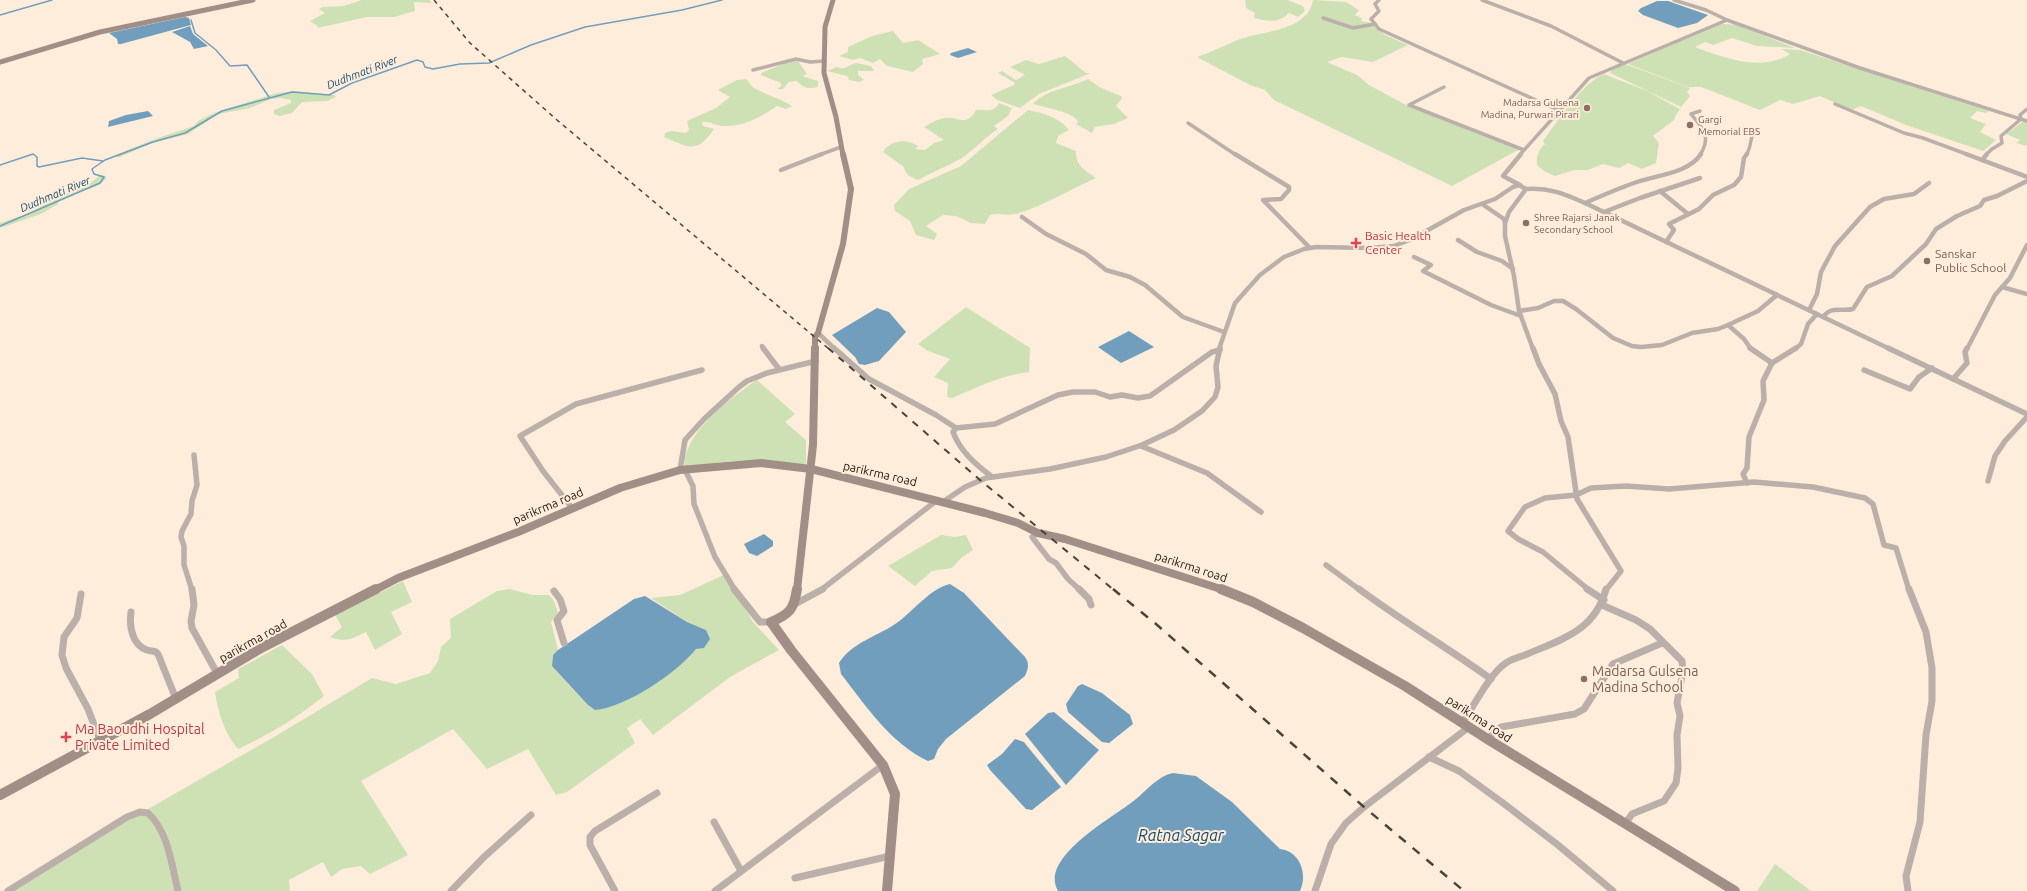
<svg xmlns="http://www.w3.org/2000/svg" width="2027" height="891" viewBox="0 0 2027 891" font-family="Ubuntu,sans-serif">
<style>
.green{fill:#cde1b5}
.water{fill:#729ebd}
.lines{fill:none;stroke-linecap:round;stroke-linejoin:round}
.stream{stroke:#729ebd;stroke-width:1.5}
.street-far3{stroke:#bbafa9;stroke-width:3.5}
.street-far2{stroke:#bbafa9;stroke-width:4.5}
.street-far1{stroke:#bbafa9;stroke-width:5.5}
.street{stroke:#bbafa9;stroke-width:7}
.secondary-far3{stroke:#a18f87;stroke-width:5}
.secondary-far2{stroke:#a18f87;stroke-width:6}
.secondary-far1{stroke:#a18f87;stroke-width:8}
.secondary{stroke:#a18f87;stroke-width:10}
.rail-far2{stroke:#4b4238;stroke-width:1.5;stroke-dasharray:4.5 4.5;stroke-linecap:butt}
.rail-far1{stroke:#4b4238;stroke-width:2;stroke-dasharray:7 7;stroke-linecap:butt}
.rail{stroke:#4b4238;stroke-width:2.5;stroke-dasharray:9 9;stroke-linecap:butt}
.education-dot{fill:#8d6e63;stroke:#ffeddc;stroke-width:1.5}
.health-dot{fill:#e0444e;stroke:#ffeddc;stroke-width:1.5}
.labels{text-anchor:middle;stroke-width:4;stroke-linejoin:round;paint-order:stroke}
.far-education-label{font-size:10px;fill:#785e54;stroke:#ffeddc;text-anchor:start}
.far-water-label{font-size:11px;font-style:italic;fill:#154c6b;stroke:#ffeddc}
.health-label{font-size:12px;fill:#be3a42;stroke:#ffeddc;text-anchor:start}
.education-label{font-size:12px;fill:#785e54;stroke:#ffeddc;text-anchor:start}
.street-label{font-size:12px;fill:#1d160e;stroke:#ffeddc}
.near-education-label{font-size:14px;fill:#785e54;stroke:#ffeddc;text-anchor:start}
.near-health-label{font-size:14px;fill:#be3a42;stroke:#ffeddc;text-anchor:start}
.near-water-label{font-size:16px;font-style:italic;fill:#154c6b;stroke:#ffeddc}
</style>
<rect width="100%" height="100%" fill="#ffeddc"/>
<!-- green -->
<g class="green">
<path d="M362,0H430L431,3L414,2L415,11L394,17H367L317,28L318,26L310,21L325,13L319,9L322,7L343,6Z"/>
<path d="M1245,0H1288L1303,6L1305,11L1298,17L1289,13C1278,24 1267,21 1254,18L1255,13L1246,8Z"/>
<path d="M1313,0L1346,2L1359,10L1355,15L1362,18L1361,21L1372,23L1385,35L1408,45L1373,62L1342,57L1327,62L1357,75L1369,85L1408,106L1520,149L1452,186L1274,100L1265,90L1250,85L1197,57C1212,52 1225,45 1240,39C1263,31 1308,31 1313,0Z"/>
<path d="M1724,24L1737,25L1795,48L1757,46L1732,38L1713,45L1705,42L1695,47C1723,58 1763,72 1790,54L1781,49L1800,50L1989,111L1986,113L1977,111L1970,118L1986,124L1980,132L1996,140L1983,151L1906,125L1861,106L1851,110L1820,96L1793,104L1780,100L1760,110L1709,90L1701,87H1688L1628,64L1715,25Z"/>
<path d="M893,31L903,43L918,40L940,54L922,59L923,64L913,72L887,66L880,59L873,63L860,58L853,60L839,56L848,52V47L872,36Z"/>
<path d="M1065,56L1086,73H1091L1039,94L1020,108L997,100L991,95L1014,85L1015,83L998,73L1002,71L1016,80L1025,75L1010,67L1026,60L1039,64Z"/>
<path d="M793,60L798,61L807,74L802,76L818,81V87C808,89 804,89 797,81L789,82L783,89H777L781,86V83L761,75V73Z"/>
<path d="M856,63L871,66L874,71H858V75L864,80L859,82L849,80L847,76L827,71L837,67C845,71 848,65 856,63Z"/>
<path d="M1625,64L1690,88L1687,92L1690,96L1681,107L1610,73L1612,70Z"/>
<path d="M1604,74L1647,91L1680,109L1676,115L1674,120L1653,136L1659,143L1656,163L1642,169L1628,163L1619,168L1603,164L1588,170H1574L1555,176L1544,171L1537,165C1536,156 1539,149 1545,144L1543,141C1557,122 1582,83 1604,74Z"/>
<path d="M746,79C748,81 751,86 754,88C767,95 779,98 792,106L786,109L777,106C761,117 743,127 723,126C715,126 710,121 702,122L703,126L714,129C696,156 687,146 664,137L665,133L671,131L686,133L689,130L687,121L716,108L730,97L718,90L737,80Z"/>
<path d="M1088,79L1101,88L1121,96L1122,98L1116,106L1128,118L1114,124L1095,127L1092,133L1076,124L1078,122C1075,112 1043,107 1033,104C1046,89 1071,88 1088,79Z"/>
<path d="M295,91L334,95L336,97L328,101L302,102L292,113L279,116L274,114V110L291,103V100L281,98L271,99L250,108L218,114L188,134L152,143L120,157H117L116,155L155,139L194,126L198,121L216,112L277,93Z"/>
<path d="M999,103L1012,108L1008,116L994,126L998,129C985,137 975,149 962,158C948,166 932,172 918,180C911,177 905,175 904,167L883,152C890,140 907,138 918,146L915,149L925,150L934,143L944,140L924,127C930,124 937,119 945,118C958,116 966,128 976,110C986,109 993,114 999,103Z"/>
<path d="M1028,110C1043,113 1059,117 1069,130L1058,136L1056,143L1076,151C1075,165 1085,170 1096,178C1071,189 1045,205 1019,213C1006,217 1001,212 990,215L985,224L971,223L956,216L943,215L926,226L937,234L934,240L916,235L910,221L895,211L894,205L909,189L961,166Z"/>
<path d="M2024,121L2027,122V146L2016,143L2020,140L2006,134Z"/>
<path d="M100,175L106,176V179L99,185L58,201V204L41,214L0,228V223L32,212L55,198L87,186Z"/>
<path d="M966,307L1030,348L1029,372C999,376 979,387 952,398L947,397L948,383L934,377L950,359L928,351L918,344Z"/>
<path d="M757,380L795,414L785,422L806,440V466L769,460L733,461L684,467C684,432 730,398 757,380Z"/>
<path d="M941,535L955,537L966,535L973,550L961,558L952,568L932,571L915,586L888,566Z"/>
<path d="M726,574L753,622L779,650L730,677L653,735L640,719L627,728L635,743L567,792L556,795L528,749L487,769L453,729L361,781L408,855L370,874L361,866L342,869L331,877L323,862L289,880L290,891H15L122,824L279,734L372,678L396,684L430,673L438,661L441,647L451,638L450,619L497,591L510,589L532,595H549L554,601L558,613L551,622L558,650L553,655L552,666L588,705L595,710L688,659L696,649L706,630L687,622L651,598L680,595Z"/>
<path d="M403,581L412,602L391,612L402,634L375,650L366,632C351,639 346,643 330,637L342,627L335,615Z"/>
<path d="M282,645L312,674L324,696C295,719 272,733 238,749C224,733 218,712 215,692L239,678L238,669Z"/>
<path d="M1775,864L1811,891H1757Z"/>
</g>
<!-- water -->
<g class="water">
<path d="M1657,1H1668L1708,15L1697,23L1678,28L1643,15L1638,11L1641,8Z"/>
<path d="M185,17L189,18L191,25L121,44H118L117,39L109,33Z"/>
<path d="M190,26L193,34L208,46L194,49L190,42L172,32Z"/>
<path d="M968,48L977,52L958,58L950,55L951,53Z"/>
<path d="M148,111L153,116L108,127L109,121L126,115Z"/>
<path d="M877,308L889,312L906,332L879,361L865,365L859,364L855,357L832,335Z"/>
<path d="M1129,331L1154,347L1121,363L1098,347Z"/>
<path d="M764,534L773,541V546L757,556L749,553L744,544Z"/>
<path d="M950,584L964,593L1025,657C1030,664 1028,669 1025,676L946,739L938,749L934,759L928,761C890,743 866,706 841,674L839,663C852,642 879,636 898,622C914,610 930,589 950,584Z"/>
<path d="M645,596L687,622L706,630L710,639L704,648L696,649C678,672 625,708 595,710L588,705L552,666L553,655L558,650L634,599Z"/>
<path d="M1082,684L1102,693L1130,715L1133,724L1109,743L1102,742L1068,712L1066,704L1078,686Z"/>
<path d="M1054,712L1099,750L1066,785L1025,734L1048,713Z"/>
<path d="M1015,739L1024,742L1027,746L1061,787L1032,810L1026,809L990,770L987,765L1002,754Z"/>
<path d="M1173,773L1196,776L1232,802L1280,849C1300,851 1308,874 1300,891H1058C1038,857 1116,816 1136,799C1147,790 1158,776 1173,773Z"/>
</g>
<g class="lines">
<!-- stream -->
<g class="stream">
<path d="M0,15L52,0"/>
<path d="M191,20L195,33L216,50L230,66L247,65L269,97"/>
<path d="M0,165L33,154L37,157V166L39,167L82,158L103,161"/>
<path d="M0,226L100,183L104,177L94,174L92,169L105,160L153,142L185,133L222,111L292,92L329,95L352,83L417,60L423,62L425,67L433,69L460,64L489,63L531,45L585,27L682,10L722,0"/>
</g>
<!-- street-far3 -->
<g class="street-far3">
<path d="M1379,0L1375,4L1379,11L1371,19L1379,29L1560,111"/>
<path d="M1482,0L1551,26L1623,63"/>
<path d="M1674,0L1706,10L1727,20"/>
<path d="M1323,18L1353,28L1375,24"/>
<path d="M753,70L796,59L810,62L825,61"/>
<path d="M1444,87L1409,105L1524,150L1520,155"/>
<path d="M1835,104L1904,133L1923,138L1969,155"/>
<path d="M1700,111L1691,114C1703,129 1712,136 1700,155"/>
<path d="M1188,123L1236,155"/>
<path d="M1524,150L1589,78L1727,20L1860,68L2027,121"/>
<path d="M819,155L841,147"/>
<path d="M1746,155C1751,149 1750,139 1754,131"/>
<path d="M1986,155L1992,149L2002,143L2001,136L2021,119L2020,115L2027,109"/>
</g>
<!-- street-far2 -->
<g class="street-far2">
<path d="M1235,154L1289,187V190L1281,199L1263,200L1310,248"/>
<path d="M1966,154L2027,177"/>
<path d="M1982,160L1987,154"/>
<path d="M781,170L822,154"/>
<path d="M1520,185L1503,176L1521,154"/>
<path d="M1660,191L1688,214"/>
<path d="M1585,203C1601,196 1617,189 1634,183C1655,175 1688,174 1701,154"/>
<path d="M1482,204L1504,219L1505,223"/>
<path d="M1604,212L1640,198L1700,178"/>
<path d="M1022,217L1046,234L1086,254L1106,270L1130,277L1145,285L1183,317L1224,332"/>
<path d="M1458,240L1477,252L1502,261L1513,269"/>
<path d="M1666,242L1674,230L1669,224L1699,209L1713,195L1734,185L1741,177L1744,158L1747,154"/>
<path d="M1414,257L1431,265L1423,271L1491,305L1521,316"/>
<path d="M2002,287L2027,294"/>
<path d="M1809,310L1817,294L1821,272L1835,246L1870,207L1884,199L1914,194L1929,183"/>
<path d="M1519,311L1538,308L1554,301H1563L1576,309L1613,338L1632,346L1641,347L1662,345L1692,333L1718,329L1728,325"/>
<path d="M1823,317C1832,305 1841,312 1853,309L1867,287L1892,276L1926,244L1936,229L1957,216L1980,206L1984,200L1997,196L2027,181"/>
<path d="M818,333L835,349"/>
<path d="M762,346L764,349"/>
<path d="M1219,349L1235,303L1260,275L1284,257L1304,249L1316,247L1368,248L1394,246L1412,239L1464,210L1495,199L1513,187L1519,185L1526,189"/>
<path d="M1533,349L1519,311L1514,276L1505,236V223L1509,212L1526,189C1548,187 1565,194 1585,203L1890,349"/>
<path d="M1751,349L1744,339L1728,325L1758,311L1777,295"/>
<path d="M1795,349L1801,344L1808,324L1817,314"/>
<path d="M1967,349L1995,295L2010,278L2027,245"/>
</g>
<!-- street-far1 -->
<g class="street-far1">
<path d="M763,348L779,369"/>
<path d="M834,348L869,379L936,415L956,428"/>
<path d="M1533,348L1539,364L1555,394L1561,421L1568,437L1577,499L1621,571L1606,590"/>
<path d="M1750,348L1772,363"/>
<path d="M1888,348L2027,414"/>
<path d="M1864,370L1910,389L1919,377L1932,368"/>
<path d="M1953,379L1967,363L1965,352L1967,348"/>
<path d="M1141,446L1207,473L1261,512"/>
<path d="M680,470L685,440L704,419L739,387L747,381L767,373L816,361"/>
<path d="M685,470L693,486L694,504L715,557L735,590"/>
<path d="M991,476C975,464 960,451 953,432L956,428L995,424L1058,395L1073,392H1095L1110,397L1122,395L1138,398L1150,396L1212,352L1220,350"/>
<path d="M1988,481L1995,456L2005,441L2027,417"/>
<path d="M1747,483L1743,474L1747,468L1749,437L1764,400L1763,381L1772,363L1796,348"/>
<path d="M943,502L965,487L986,478L1050,469L1106,457L1142,445L1174,430L1202,411L1215,397L1218,387L1216,366L1220,348"/>
<path d="M572,508L543,471L520,436L576,404L702,370"/>
<path d="M1038,533L1032,537L1049,559L1056,563L1068,579L1080,590"/>
<path d="M1326,565L1360,590"/>
<path d="M192,590L184,565V546L181,537L182,531L191,514L192,501L197,485L194,455"/>
<path d="M821,590L936,501"/>
<path d="M1589,590L1543,552L1518,539L1508,531L1525,507L1545,498L1576,495L1591,488L1626,486L1669,489L1754,482L1813,487L1865,498L1873,504L1884,545L1896,548L1909,590"/>
</g>
<!-- street -->
<g class="street">
<path d="M192,589L194,605L191,621L192,628L218,675"/>
<path d="M734,589L760,622H771"/>
<path d="M1079,589L1089,599L1091,605"/>
<path d="M1359,589C1402,621 1448,648 1491,679"/>
<path d="M1587,589L1604,600"/>
<path d="M554,591L560,599L564,611L557,620L564,643"/>
<path d="M81,594L77,618L64,637L62,655L66,668L88,709L100,740"/>
<path d="M795,604L823,589"/>
<path d="M1602,605L1636,620L1650,629L1682,661L1683,671L1677,703L1680,716L1677,735L1678,768L1676,783L1664,801L1632,814L1625,824"/>
<path d="M131,612C129,626 132,645 147,650C152,652 155,650 158,654L176,699"/>
<path d="M1463,722C1473,707 1491,672 1506,663C1511,659 1519,657 1525,655C1562,639 1595,631 1606,589"/>
<path d="M1489,740L1492,734L1501,727L1575,714L1584,709L1613,664L1662,643"/>
<path d="M1429,757L1459,771L1503,803L1558,845L1613,891"/>
<path d="M714,822L741,871"/>
<path d="M795,878L890,856"/>
<path d="M8,891L127,817L140,812L148,813C168,831 172,866 178,891"/>
<path d="M451,891L484,857L531,815"/>
<path d="M615,891L590,845V837L595,831L657,793"/>
<path d="M715,891L883,765"/>
<path d="M1315,891L1331,844L1346,823L1364,807L1469,727"/>
<path d="M1908,891L1906,876L1920,822L1926,735L1932,701V668L1926,632L1909,589"/>
</g>
<!-- secondary-far3 -->
<g class="secondary-far3">
<path d="M833,0L825,27L824,73L836,117L843,155"/>
<path d="M0,62L100,32L253,0"/>
</g>
<!-- secondary-far2 -->
<path class="secondary-far2" d="M815,349V337L818,333L843,244L851,189L843,154"/>
<!-- secondary-far1 -->
<g class="secondary-far1">
<path d="M375,590L398,578L518,532L620,488L680,470L761,463L811,469L985,513L1018,523L1038,533L1065,539L1224,590"/>
<path d="M797,590L813,445L815,348"/>
</g>
<!-- secondary -->
<g class="secondary">
<path d="M797,589C794,609 790,614 771,622L791,650L883,765L895,794L887,891"/>
<path d="M1221,589L1253,602L1303,628L1405,686L1489,740L1735,891"/>
<path d="M0,795L150,714L261,648L376,589"/>
</g>
<!-- rail-far2 -->
<path class="rail-far2" d="M434,0L470,43L557,120L829,349"/>
<!-- rail-far1 -->
<path class="rail-far1" d="M828,348L980,480L1114,590"/>
<!-- rail -->
<path class="rail" d="M1113,589L1156,624L1364,807L1464,891"/>
</g>
<!-- markers -->
<g class="education-dot">
<circle cx="1587" cy="108" r="4"/>
<circle cx="1690" cy="125" r="4"/>
<circle cx="1526" cy="223" r="4"/>
<circle cx="1927" cy="261" r="4"/>
<circle cx="1584" cy="679" r="4"/>
</g>
<g class="health-dot">
<path d="M1354 237h4v4h4v4h-4v4h-4v-4h-4v-4h4z"/>
<path d="M64 731h4v4h4v4h-4v4h-4v-4h-4v-4h4z"/>
</g>
<g class="labels">
<!-- far-education labels -->
<g class="far-education-label">
<text x="1579" y="106" text-anchor="end">Madarsa Gulsena<tspan x="1579" dy="12">Madina, Purwari Pirari</tspan></text>
<text x="1698" y="123">Gargi<tspan x="1698" dy="12">Memorial EBS</tspan></text>
<text x="1534" y="221">Shree Rajarsi Janak<tspan x="1534" dy="12">Secondary School</tspan></text>
</g>
<!-- far-water labels -->
<g class="far-water-label">
<text transform="translate(362 72) rotate(-21)" y="4">Dudhmati River</text>
<text transform="translate(55 194) rotate(-23)" y="4">Dudhmati River</text>
</g>
<!-- health labels -->
<g class="health-label">
<text x="1365" y="240">Basic Health<tspan x="1365" dy="14">Center</tspan></text>
</g>
<!-- education labels -->
<g class="education-label">
<text x="1935" y="258">Sanskar<tspan x="1935" dy="14">Public School</tspan></text>
</g>
<!-- street labels -->
<g class="street-label">
<text transform="translate(880 474) rotate(13)" y="4">parikrma road</text>
<text transform="translate(548 506) rotate(-23)" y="4">parikrma road</text>
<text transform="translate(1191 567) rotate(18)" y="4">parikrma road</text>
<text transform="translate(253 641) rotate(-29)" y="4">parikrma road</text>
<text transform="translate(1479 719) rotate(33)" y="4">parikrma road</text>
</g>
<!-- near-education labels -->
<g class="near-education-label">
<text x="1592" y="676">Madarsa Gulsena<tspan x="1592" dy="16">Madina School</tspan></text>
</g>
<!-- near-health labels -->
<g class="near-health-label">
<text x="75" y="734">Ma Baoudhi Hospital<tspan x="75" dy="16">Private Limited</tspan></text>
</g>
<!-- near-water labels -->
<g class="near-water-label">
<text x="1181" y="841">Ratna Sagar</text>
</g>
</g>
</svg>
